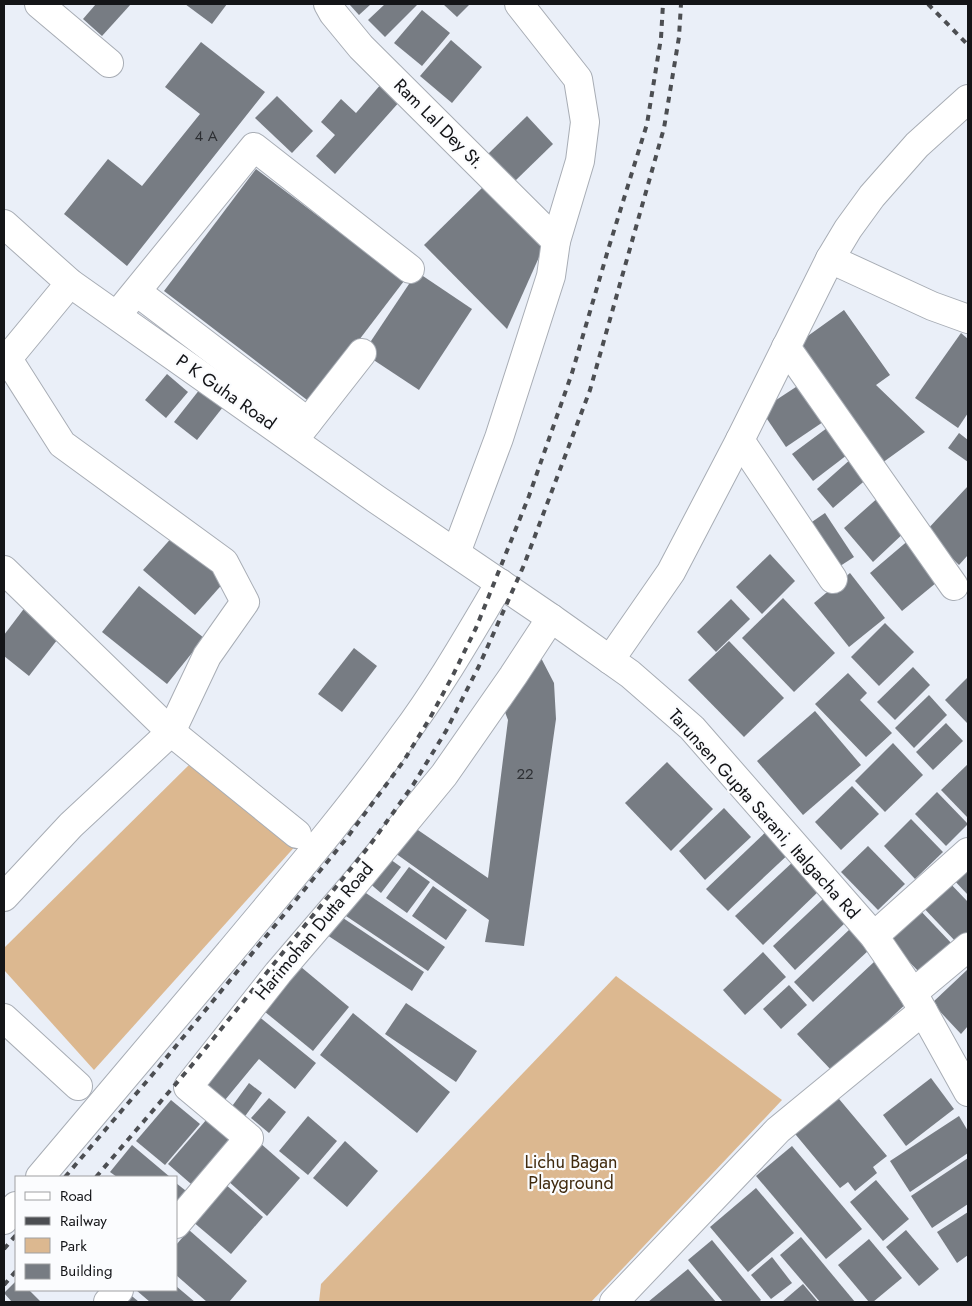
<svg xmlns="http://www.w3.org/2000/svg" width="972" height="1306" viewBox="0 0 972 1306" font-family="Jost,sans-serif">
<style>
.green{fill:#dcb890}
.building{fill:#777c83}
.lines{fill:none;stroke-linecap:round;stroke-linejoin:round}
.minor-casing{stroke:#a8adb5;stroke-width:30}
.minor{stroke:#fff;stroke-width:28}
.rail{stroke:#4c4e52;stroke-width:4;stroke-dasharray:6 6;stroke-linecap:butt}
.labels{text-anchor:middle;stroke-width:4.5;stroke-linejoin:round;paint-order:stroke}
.number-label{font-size:15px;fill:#2d2f33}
.street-label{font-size:18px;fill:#141518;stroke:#fbfcfe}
.park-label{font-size:18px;fill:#402a0e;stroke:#fbfcfe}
</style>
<rect width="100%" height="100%" fill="#eaeff8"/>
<!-- green -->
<g class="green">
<path d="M195,759L299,842L94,1070L4,970V948Z"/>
<path d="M616,976L782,1100L591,1302H319L321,1284Z"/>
</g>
<!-- building -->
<g class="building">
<path d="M96,4H131L102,36L83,19Z"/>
<path d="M185,4H227L212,24Z"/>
<path d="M349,4H371L359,15Z"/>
<path d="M385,4H418L385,37L368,20Z"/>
<path d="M443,4H470L457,17Z"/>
<path d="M422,10L450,33L422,66L394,43Z"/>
<path d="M451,40L482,67L452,103L420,76Z"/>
<path d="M201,42L265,92L127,266L64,214L108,159L142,186L200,114L165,87Z"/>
<path d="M382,83L401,100L335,174L316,156L335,135L321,122L341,99L356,113Z"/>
<path d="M277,96L313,131L292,153L255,118Z"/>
<path d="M527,116L553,144L515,181L488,154Z"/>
<path d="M256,169L404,281L311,403L164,291Z"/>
<path d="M485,185L544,246L507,329L424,245Z"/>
<path d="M417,272L472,309L419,390L363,353Z"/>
<path d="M844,310L890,375L876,385L925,432L882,463L798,343Z"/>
<path d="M961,333L968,339V413L958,428L915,398Z"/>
<path d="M167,374L188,392L166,418L145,400Z"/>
<path d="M799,385L823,422L786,447L761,410Z"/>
<path d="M200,389L223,407L197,440L174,422Z"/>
<path d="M827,428L847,455L813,481L792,454Z"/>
<path d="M959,433L968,440V462L948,448Z"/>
<path d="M852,458L869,477L833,508L817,489Z"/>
<path d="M968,486V555L959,565L925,532Z"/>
<path d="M880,496L907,530L873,562L844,528Z"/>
<path d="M825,513L854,557L834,570L806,526Z"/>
<path d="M174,535L226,580L195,615L143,570Z"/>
<path d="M910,539L942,578L902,611L870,573Z"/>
<path d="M770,554L795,581L762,614L736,587Z"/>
<path d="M850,573L885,618L849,647L814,603Z"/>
<path d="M139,586L204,638L167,684L102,632Z"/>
<path d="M783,598L835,653L794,692L742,638Z"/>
<path d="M731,599L750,619L716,652L697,632Z"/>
<path d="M26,606L61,635L29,676L4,656V635Z"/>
<path d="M885,623L914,652L879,686L851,657Z"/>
<path d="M729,641L784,698L744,737L688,680Z"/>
<path d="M354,648L377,666L342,712L318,694Z"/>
<path d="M539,654L554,683L556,719L524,946L485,942L489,920L395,853L415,828L488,878L508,720L503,707Z"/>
<path d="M913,667L930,685L895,720L877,702Z"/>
<path d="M848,673L867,693L860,700L892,733L866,757L815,704Z"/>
<path d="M968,677V724L945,700Z"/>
<path d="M929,695L947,715L914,748L895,728Z"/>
<path d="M815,711L861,765L803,815L757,761Z"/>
<path d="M946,723L963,741L933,770L916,752Z"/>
<path d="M893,743L923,775L885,812L855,781Z"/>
<path d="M667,762L713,809L671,851L625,803Z"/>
<path d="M968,764V818L941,790Z"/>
<path d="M852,786L879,814L841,850L815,822Z"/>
<path d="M937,792L968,824L946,846L915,814Z"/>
<path d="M724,808L751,837L705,880L679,851Z"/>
<path d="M911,819L943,852L915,879L884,846Z"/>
<path d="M771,827L793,850L728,911L706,889Z"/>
<path d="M868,846L905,884L878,910L841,872Z"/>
<path d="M387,857L401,867L381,893L368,882Z"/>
<path d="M795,860L821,889L763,945L735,916Z"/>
<path d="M968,860V895L951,877Z"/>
<path d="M409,867L430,882L407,913L386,898Z"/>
<path d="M945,878L968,902V932L957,943L919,903Z"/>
<path d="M433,886L467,910L446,940L412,916Z"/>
<path d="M363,891L445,947L428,971L346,916Z"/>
<path d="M823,899L845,923L795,970L773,946Z"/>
<path d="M916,906L954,946L923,976L884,936Z"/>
<path d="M340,916L424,972L412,991L327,935Z"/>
<path d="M850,929L869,950L813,1002L794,982Z"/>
<path d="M763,952L786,977L745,1015L723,990Z"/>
<path d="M295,962L349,1007L313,1051L259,1007Z"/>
<path d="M874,962L909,1001L833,1072L797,1034Z"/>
<path d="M968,969V1026L961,1034L932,1003Z"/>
<path d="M789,985L807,1005L781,1029L763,1009Z"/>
<path d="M406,1003L477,1051L456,1082L385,1034Z"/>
<path d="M353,1013L450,1092L417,1133L320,1055Z"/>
<path d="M257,1015L316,1063L295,1089L259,1059L225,1100L203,1082Z"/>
<path d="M931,1078L954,1109L906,1146L883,1115Z"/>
<path d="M249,1083L262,1093L243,1119L230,1109Z"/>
<path d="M834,1093L887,1156L873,1167L877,1173L855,1191L848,1182L840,1188L791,1129Z"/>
<path d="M269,1098L286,1112L269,1133L251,1118Z"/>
<path d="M171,1100L200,1124L165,1165L136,1141Z"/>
<path d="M308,1116L337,1141L308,1175L279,1151Z"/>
<path d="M959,1116L968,1131V1153L910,1192L890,1161Z"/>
<path d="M207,1119L236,1144L198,1190L168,1164Z"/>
<path d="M345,1141L378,1171L347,1207L313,1178Z"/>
<path d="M260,1143L300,1178L267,1216L227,1180Z"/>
<path d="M132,1145L170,1177H117L110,1172Z"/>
<path d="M792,1146L862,1229L826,1259L756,1176Z"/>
<path d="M968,1158V1204L932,1228L911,1196Z"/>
<path d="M876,1180L909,1219L883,1241L850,1202Z"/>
<path d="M176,1183L195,1198L176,1220Z"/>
<path d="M225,1184L263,1217L231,1254L192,1221Z"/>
<path d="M756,1188L794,1233L748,1272L710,1227Z"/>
<path d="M968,1212V1255L957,1263L937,1232Z"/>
<path d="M189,1230L247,1281L229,1302H207L176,1275V1245Z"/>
<path d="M906,1230L939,1269L919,1286L886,1247Z"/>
<path d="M801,1237L855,1302H820L780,1255Z"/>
<path d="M869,1239L902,1278L873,1302H869L838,1265Z"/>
<path d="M712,1240L761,1300L759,1302H723L688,1260Z"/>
<path d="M772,1257L792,1283L771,1299L751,1275Z"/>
<path d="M688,1269L716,1302H648Z"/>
<path d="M16,1281V1290H29L41,1302H12L4,1293Z"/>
<path d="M803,1284L818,1302H782Z"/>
<path d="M176,1286L195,1302H150L136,1290H176Z"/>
<path d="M127,1292L139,1302H117Z"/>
</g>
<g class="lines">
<!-- minor casing -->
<g class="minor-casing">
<g id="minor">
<path d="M39,4L109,63"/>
<path d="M328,4L333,13L361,47L556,241"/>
<path d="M4,224L70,283L376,499L551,618L630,674L692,728L874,936L913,993L968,1092"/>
<path d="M830,259L932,306L968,319"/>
<path d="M137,292L308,422"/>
<path d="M117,315L254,147L410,269"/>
<path d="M786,347L954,586"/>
<path d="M4,355L8,359L62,444L224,562L245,602L207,656L171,732L71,825L4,897"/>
<path d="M4,363L70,283"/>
<path d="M297,436L362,353"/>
<path d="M740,440L833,579"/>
<path d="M456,553L499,438L551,276L556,241L580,161L585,122L578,79L519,4"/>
<path d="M4,570L171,732L297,834"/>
<path d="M610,660L671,572L740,440L830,259L848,229L872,196L917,145L968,99"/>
<path d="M874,936L968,852"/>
<path d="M913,993L968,947"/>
<path d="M4,1018L78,1086"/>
<path d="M40,1177C104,1102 167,1027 230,952C289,881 349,811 403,736C439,688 469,635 500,583"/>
<path d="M4,1220L16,1206"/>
<path d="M176,1224L249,1138L188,1087L278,973L356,882L444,775L513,676L551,618"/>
<path d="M108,1302L119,1290"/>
<path d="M614,1302L778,1130L923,1011"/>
</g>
</g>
<!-- minor -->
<use href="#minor" class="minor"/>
<!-- rail -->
<g class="rail">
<path d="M928,4L968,45"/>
<path d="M65,1177L153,1074L346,839L403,762L430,718L453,675L476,628L529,496L572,373L608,250L647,124L661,38L663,4"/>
<path d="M96,1177L192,1065L370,845L413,785L446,731L479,666L524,565L590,390L664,128L679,37L681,4"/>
<path d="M4,1249L16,1235"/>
<path d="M4,1285L16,1271"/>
</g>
</g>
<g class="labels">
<!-- number labels -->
<g class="number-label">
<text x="206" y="141">4 A</text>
<text x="525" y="779">22</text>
</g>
<!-- street labels -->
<g class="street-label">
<text transform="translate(439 124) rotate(45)" y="6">Ram Lal Dey St.</text>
<text transform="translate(226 392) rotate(35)" y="6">P K Guha Road</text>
<text transform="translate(764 814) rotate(48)" y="6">Tarunsen Gupta Sarani, Italgacha Rd</text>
<text transform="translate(314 931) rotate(-50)" y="6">Harimohan Dutta Road</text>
</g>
<!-- park labels -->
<g class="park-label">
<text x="571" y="1168">Lichu Bagan<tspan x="571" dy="21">Playground</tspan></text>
</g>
</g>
<!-- border -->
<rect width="972" height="1306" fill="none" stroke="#141518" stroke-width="10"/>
<!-- legend -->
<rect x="15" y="1176" width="162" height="115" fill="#fbfcfe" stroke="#9fa0a2"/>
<rect x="25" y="1192" width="25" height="8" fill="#ffffff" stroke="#9fa0a2"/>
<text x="60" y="1201" font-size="15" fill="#141518">Road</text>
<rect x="25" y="1217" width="25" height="8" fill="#4c4e52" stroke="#9fa0a2"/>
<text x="60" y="1226" font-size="15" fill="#141518">Railway</text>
<rect x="25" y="1238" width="25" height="15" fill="#dcb890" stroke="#9fa0a2"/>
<text x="60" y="1251" font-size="15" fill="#141518">Park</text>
<rect x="25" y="1264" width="25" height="15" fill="#777c83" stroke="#9fa0a2"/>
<text x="60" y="1276" font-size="15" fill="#141518">Building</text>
</svg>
